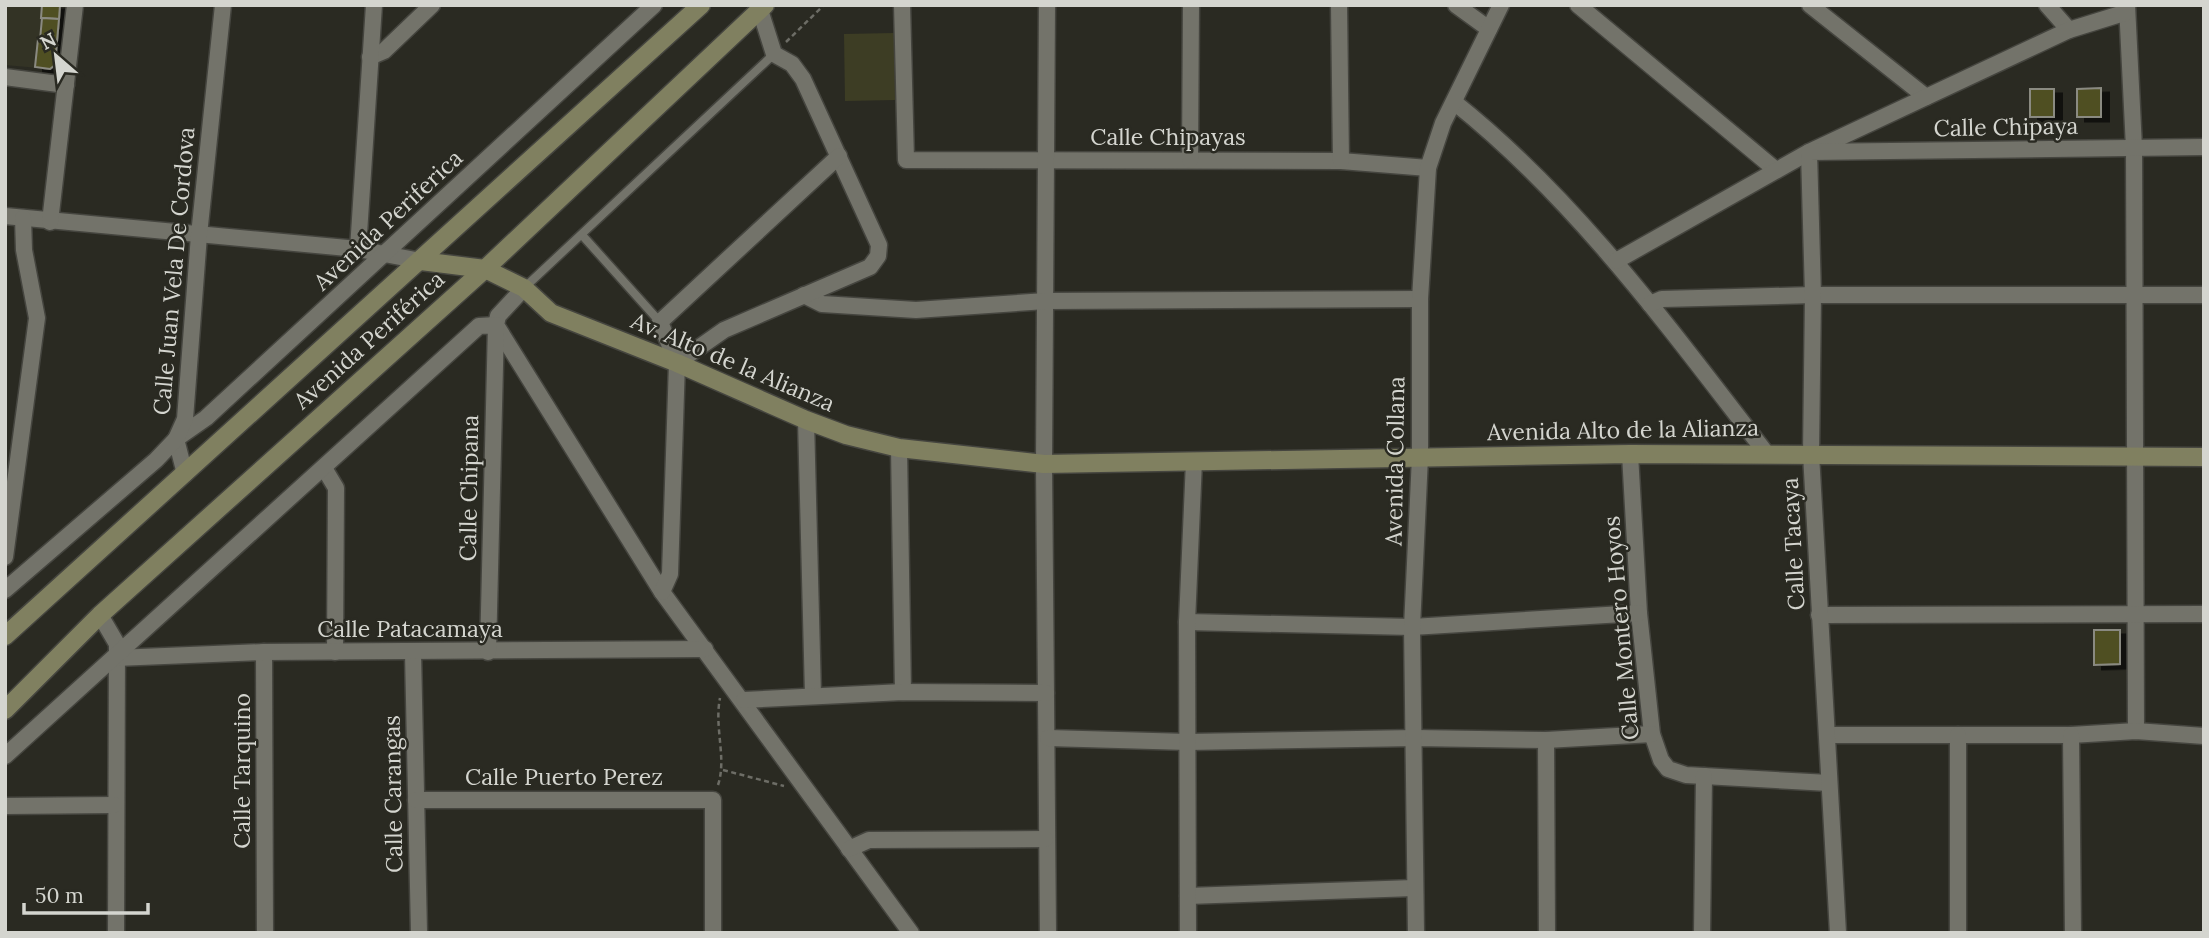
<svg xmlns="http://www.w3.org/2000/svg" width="2209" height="938" viewBox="0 0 2209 938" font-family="Lora,serif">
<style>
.built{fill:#333325}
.green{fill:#3d3d24}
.building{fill:#504f23;stroke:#8a8a81;stroke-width:2;filter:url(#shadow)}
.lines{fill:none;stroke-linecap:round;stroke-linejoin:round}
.lane-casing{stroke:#45453f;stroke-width:11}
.street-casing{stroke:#45453f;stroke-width:19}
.secondary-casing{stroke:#45453f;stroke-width:21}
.path{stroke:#6d6d66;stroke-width:2.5;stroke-dasharray:5 3.5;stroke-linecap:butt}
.lane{stroke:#73736a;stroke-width:8}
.street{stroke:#73736a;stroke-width:16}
.secondary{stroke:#808060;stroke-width:18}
.labels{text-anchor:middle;stroke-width:5;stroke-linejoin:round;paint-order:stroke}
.street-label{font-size:23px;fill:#d4d5cf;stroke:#2a2a22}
</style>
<defs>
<filter id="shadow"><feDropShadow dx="8" dy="4.5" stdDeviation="0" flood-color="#0009"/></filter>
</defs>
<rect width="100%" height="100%" fill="#2a2a22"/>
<!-- built -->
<path class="built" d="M5,5H60L55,65L50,69L5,65Z"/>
<!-- green -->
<path class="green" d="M894,33L895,100L845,101L844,34Z"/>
<!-- building -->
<g class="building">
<path d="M42,5H60L59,19L41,18Z"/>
<path d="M42,18L59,19L57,41L40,40Z"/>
<path d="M38,39L57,41L55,65L50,69L35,67Z"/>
<path d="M2101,88V117H2077V89Z"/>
<rect x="2030" y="89" width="24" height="28"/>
<path d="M2094,630H2120V664L2094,665Z"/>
</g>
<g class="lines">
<!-- lane casing -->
<g class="lane-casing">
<g id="lane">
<path d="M582,235L660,322"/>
<path d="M524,288L774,54"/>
</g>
</g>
<!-- street casing -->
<g class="street-casing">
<g id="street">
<path d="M902,5L906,160L1341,161L1428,168"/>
<path d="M1047,5L1044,464L1048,933"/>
<path d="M1339,5L1341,161"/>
<path d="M1456,5L1489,29"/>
<path d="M1578,5L1776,170"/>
<path d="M1810,5L1926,97"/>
<path d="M2047,5L2069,30"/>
<path d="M2127,5L2134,148L2136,731"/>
<path d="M370,57L384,51L432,5"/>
<path d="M5,77L66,85"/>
<path d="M1454,102C1577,200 1670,329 1766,453"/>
<path d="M1190,160L1191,5"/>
<path d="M5,216L358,249L421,261"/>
<path d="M50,222L75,5"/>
<path d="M358,249L374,5"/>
<path d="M1616,261L1809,152L2069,30L2127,12"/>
<path d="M524,288L498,316L496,325L662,592L911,933"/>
<path d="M804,295L822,304L916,310L1046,301L1420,299"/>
<path d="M1650,304L1662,299L1813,295H2204"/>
<path d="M677,363L724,330L870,267L878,256L879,245L803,79L792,64L774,54L760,10"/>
<path d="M806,420L813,695"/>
<path d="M899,448L903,692"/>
<path d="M1630,454L1639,613L1652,734L1661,760L1668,769L1686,775L1829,783"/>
<path d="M324,468L336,488L335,652"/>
<path d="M185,474L176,439L206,418L654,5"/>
<path d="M5,557L37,318L24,250L23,218"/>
<path d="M5,590L156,460L176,439L185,419L199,235L223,5"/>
<path d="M662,592L670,574L677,363L660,322L839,156"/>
<path d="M100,615L117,644L116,933"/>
<path d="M1819,615L2204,614"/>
<path d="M1187,622L1412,627L1639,613"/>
<path d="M264,652L265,933"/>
<path d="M413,653L419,933"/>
<path d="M116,658L264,652L705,649"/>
<path d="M744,700L903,692L1046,693"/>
<path d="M1828,735H2071L2136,731L2204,736"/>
<path d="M2071,735L2073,933"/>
<path d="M1048,738L1188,742L1415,738L1546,740L1652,734"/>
<path d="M1546,740L1547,933"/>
<path d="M5,756L479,326L496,325L488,652"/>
<path d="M416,800H713V933"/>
<path d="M5,806L114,805"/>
<path d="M849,849L869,840L1045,839"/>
<path d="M1188,896L1414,888"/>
<path d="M1188,933L1187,622L1194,461"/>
<path d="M1416,933L1412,627L1420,457V299L1428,168L1443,123L1501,5"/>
<path d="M1702,933L1704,776"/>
<path d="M1838,933L1811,454L1813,295L1809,152L2204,147"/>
<path d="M1958,933V735"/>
</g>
</g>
<!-- secondary casing -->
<g class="secondary-casing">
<g id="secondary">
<path d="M421,261L485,269L524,288L551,313L677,363L806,420L846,435L899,448L1044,464L1630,454L2204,457"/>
<path d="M5,636L701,5"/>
<path d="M5,710L100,615L485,269L765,5"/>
</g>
</g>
<!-- path -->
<g class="path">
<path d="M786,42L824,5"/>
<path d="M723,770L784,786"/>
<path d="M718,785C727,758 714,728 720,698"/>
</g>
<!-- lane -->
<use href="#lane" class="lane"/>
<!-- street -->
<use href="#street" class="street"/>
<!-- secondary -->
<use href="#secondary" class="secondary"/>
</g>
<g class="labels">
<!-- street labels -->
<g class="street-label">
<text transform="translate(2006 127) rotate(-1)" y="8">Calle Chipaya</text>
<text x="1168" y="145">Calle Chipayas</text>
<text transform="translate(388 220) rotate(-43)" y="8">Avenida Periferica</text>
<text transform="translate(174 271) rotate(-85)" y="8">Calle Juan Vela De Cordova</text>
<text transform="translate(369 340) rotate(-42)" y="8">Avenida Periférica</text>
<text transform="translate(733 362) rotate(23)" y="8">Av. Alto de la Alianza</text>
<text transform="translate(1623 430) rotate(-1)" y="8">Avenida Alto de la Alianza</text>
<text transform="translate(1395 461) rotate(-89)" y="8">Avenida Collana</text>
<text transform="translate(469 488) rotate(-89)" y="8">Calle Chipana</text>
<text transform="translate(1793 544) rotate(-93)" y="8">Calle Tacaya</text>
<text transform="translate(1621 628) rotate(-95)" y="8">Calle Montero Hoyos</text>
<text x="410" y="637">Calle Patacamaya</text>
<text transform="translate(242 771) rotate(-90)" y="8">Calle Tarquino</text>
<text x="564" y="785">Calle Puerto Perez</text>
<text transform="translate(393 794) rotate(-91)" y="8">Calle Carangas</text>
</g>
</g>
<!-- border -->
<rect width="2209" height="938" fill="none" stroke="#d4d5cf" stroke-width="14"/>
<!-- north arrow -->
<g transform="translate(56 56) rotate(332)" stroke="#2a2a22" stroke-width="5" paint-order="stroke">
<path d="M0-5L12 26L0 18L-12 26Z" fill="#d4d5cf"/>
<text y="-10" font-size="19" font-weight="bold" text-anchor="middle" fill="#d4d5cf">N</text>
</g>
<!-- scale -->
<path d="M24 903v10h124v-10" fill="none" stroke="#d4d5cf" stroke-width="3.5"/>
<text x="35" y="903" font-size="21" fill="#d4d5cf" stroke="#2a2a22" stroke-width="5" paint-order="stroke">50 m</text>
</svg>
